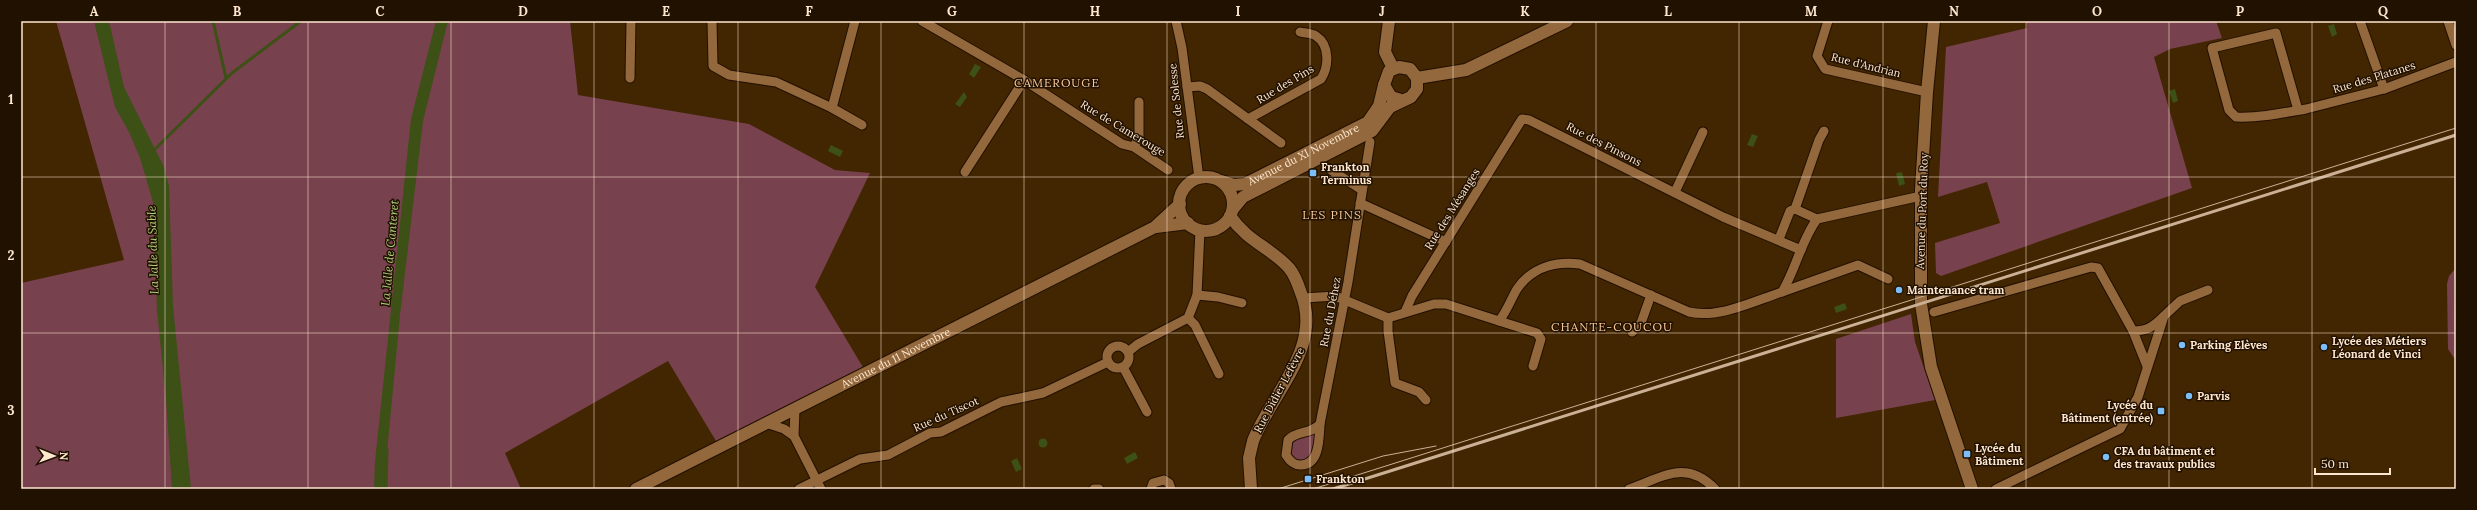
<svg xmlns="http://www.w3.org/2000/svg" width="2477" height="510" viewBox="0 0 2477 510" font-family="Lora,serif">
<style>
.green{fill:#77414d}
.water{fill:#3d5015}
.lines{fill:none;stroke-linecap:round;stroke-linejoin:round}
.stream{stroke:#3d5015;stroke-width:3}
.street-casing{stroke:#231000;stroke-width:11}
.secondary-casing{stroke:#231000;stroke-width:14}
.street{stroke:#92683c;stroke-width:9}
.secondary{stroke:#92683c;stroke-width:12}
.tram{stroke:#cab196;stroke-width:1}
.rail{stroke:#cab196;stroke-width:3}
.grid{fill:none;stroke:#fee6cf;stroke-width:1;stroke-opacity:0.55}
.poi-dot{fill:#7bbef8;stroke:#211101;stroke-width:1.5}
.labels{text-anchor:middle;stroke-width:3;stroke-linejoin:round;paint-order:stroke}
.street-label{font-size:11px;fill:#fee6cf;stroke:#211101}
.poi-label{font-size:11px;font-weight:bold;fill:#fee6cf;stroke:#211101;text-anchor:start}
.neighbourhood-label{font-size:12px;letter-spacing:1px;fill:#f7c899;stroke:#211101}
.water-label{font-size:12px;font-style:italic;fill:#afd07b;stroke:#211101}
.neatline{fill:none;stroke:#fee6cf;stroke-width:1.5}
.grid-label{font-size:13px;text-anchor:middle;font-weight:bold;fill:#fee6cf}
</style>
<rect width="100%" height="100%" fill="#422501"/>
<!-- green -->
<g class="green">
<path d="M56,21H570L578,95L749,124L835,170L870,173L815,287L864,369L716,441L668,361L505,453L521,489H21V283L124,260Z"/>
<path d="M2026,21H2216L2222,38L2170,49L2154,57L2192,188L1941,276L1936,273L1935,243L2000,223L1987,182L1938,197L1946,47L2027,28Z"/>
<path d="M2456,268L2454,284L2456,361L2448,349L2447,284L2449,276Z"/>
<path d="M1911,314L1915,342L1935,400L1836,418V339Z"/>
<path d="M1315,434L1313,454L1303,461L1295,460L1289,454L1291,441L1302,436Z"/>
</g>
<!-- water -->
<g class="water">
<path d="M94,21H109L124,87L164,167L169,186L173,306L191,489H172L166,399L157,310L153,202L140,158L129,132L115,107Z"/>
<path d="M436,21H448L423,121L400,315L386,463V489H374L375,462L411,119Z"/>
<path d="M2334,24L2337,34L2332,37L2328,26Z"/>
<path d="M975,64L981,67L974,78L969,74Z"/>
<path d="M2175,89L2178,101L2173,103L2169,91Z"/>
<path d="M964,92L967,97L960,107L955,104Z"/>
<path d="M1752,134L1758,136L1753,147L1747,145Z"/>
<path d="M831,145L843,151L840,157L828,151Z"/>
<path d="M1902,172L1905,184L1899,186L1896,173Z"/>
<path d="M1845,303L1847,309L1836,313L1834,307Z"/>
<circle cx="1043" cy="443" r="4.5"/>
<path d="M1135,452L1138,458L1127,464L1124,458Z"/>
<path d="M1017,458L1022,469L1016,472L1011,461Z"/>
</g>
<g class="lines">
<!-- stream -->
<g class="stream">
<path d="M213,21L226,78"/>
<path d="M152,152L232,73L301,21"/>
<path d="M386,489L387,449"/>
</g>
<!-- street casing -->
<g class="street-casing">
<g id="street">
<path d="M712,21L713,66L729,75L776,82L832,108L862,125"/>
<path d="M922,21L1024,80L1122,144L1134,147L1168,170"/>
<path d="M1176,21L1182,48L1199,178"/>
<path d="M1828,21L1817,56L1825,69L1927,92"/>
<path d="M2360,21L2384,89"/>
<path d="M2448,21L2456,45"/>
<path d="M630,78L631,21"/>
<path d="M1187,87L1200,86L1207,89L1281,143"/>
<path d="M832,108L855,21"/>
<path d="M2298,110L2276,33L2212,48L2229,110L2236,117C2259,118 2283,113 2306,109L2384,89L2456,62"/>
<path d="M1248,119L1321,79C1329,67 1330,45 1316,36C1312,33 1304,33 1300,32"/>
<path d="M1134,147L1139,136V102"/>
<path d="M1331,170L1362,190"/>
<path d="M965,172L1024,80"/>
<path d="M1675,192L1703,132"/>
<path d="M1360,203L1446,242"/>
<path d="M1795,209L1817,219"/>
<path d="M1779,239L1790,211L1795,209L1819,140L1824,131"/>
<path d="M1782,292L1858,265L1888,279"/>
<path d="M1197,295L1218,297L1242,303"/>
<path d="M1304,298L1335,296L1388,318L1434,304H1446L1499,321C1507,311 1511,299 1517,289C1532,267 1556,261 1580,264L1689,312C1719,319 1754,301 1782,292C1796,269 1801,241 1817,219L1921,196"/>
<path d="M1405,312L1412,296L1522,119L1529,120L1723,217L1801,250"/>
<path d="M1934,312L2091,267L2098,268L2133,331L2147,366"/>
<path d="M1188,318L1195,325L1219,374"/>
<path d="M1388,318V331L1395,383L1419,392L1426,400"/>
<path d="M1499,321L1537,333L1541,339L1533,366"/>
<path d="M2133,331C2147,331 2153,327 2163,317"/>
<path d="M1632,332L1641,323L1651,295"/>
<circle cx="1118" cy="357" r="11"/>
<path d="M1128,352L1138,344L1188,318L1197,295L1200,230"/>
<path d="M1123,367L1147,412"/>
<path d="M766,423L784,429L794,436L821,489"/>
<path d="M1320,424L1348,282L1370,142"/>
<path d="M1320,424C1319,438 1320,466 1300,465C1293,465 1289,460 1286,455L1288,440C1297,430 1310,435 1320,424Z"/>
<path d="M794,436L795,409"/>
<path d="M799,489L860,459L888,455L930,433L941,432L1001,402L1043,393L1108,362"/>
<path d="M1094,489H1099"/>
<path d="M1151,489L1153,483L1164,480L1169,483L1171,489"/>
<path d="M1629,489C1663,477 1686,459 1715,489"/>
<path d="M1996,489L2120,429L2138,397L2164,316L2180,301L2208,290"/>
</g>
</g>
<!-- secondary casing -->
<g class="secondary-casing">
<g id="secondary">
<path d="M1389,21L1385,52L1393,68"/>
<path d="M1934,21L1927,92L1921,189V304L1931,367L1972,489"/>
<path d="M1417,78L1466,70L1567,21"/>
<circle cx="1206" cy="204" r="27"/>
<path id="s1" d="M1221,181L1234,185L1245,184L1368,122L1379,106L1384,85"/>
<path d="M1233,209L1243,197L1372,131L1390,107L1411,97L1417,89V78L1410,69L1399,67L1389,71L1384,85L1391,97L1401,100"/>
<path d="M1230,216C1248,242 1270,247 1289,268C1295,275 1298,284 1301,293C1323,347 1272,393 1253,441L1249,458L1251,489"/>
<path d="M1156,227L1188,223"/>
<path id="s2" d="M636,489L1155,227L1180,204"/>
</g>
</g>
<!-- street -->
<use href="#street" class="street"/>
<!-- secondary -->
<use href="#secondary" class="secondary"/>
<!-- tram -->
<g class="tram">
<path d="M1278,489L1383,456L1436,446"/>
<path d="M1313,489L2456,128"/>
</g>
<!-- rail -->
<path class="rail" d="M1333,489L2456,135"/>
</g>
<!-- grid -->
<path class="grid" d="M165,21V489M308,21V489M451,21V489M594,21V489M738,21V489M881,21V489M1024,21V489M1167,21V489M1310,21V489M1453,21V489M1596,21V489M1739,21V489M1883,21V489M2026,21V489M2169,21V489M2312,21V489M21,177H2456M21,333H2456"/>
<!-- markers -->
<g class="poi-dot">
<rect x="1309" y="169" width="8" height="8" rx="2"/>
<circle cx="1899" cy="290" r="4"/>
<circle cx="2182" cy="345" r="4"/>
<circle cx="2324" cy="347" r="4"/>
<circle cx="2189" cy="396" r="4"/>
<rect x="2157" y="407" width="8" height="8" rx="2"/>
<rect x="1963" y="450" width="8" height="8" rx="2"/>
<circle cx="2106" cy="457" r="4"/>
<rect x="1304" y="475" width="8" height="8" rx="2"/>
</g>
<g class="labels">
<!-- street labels -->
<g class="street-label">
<text transform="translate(1866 65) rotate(14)" y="4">Rue d'Andrian</text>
<text transform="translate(2374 77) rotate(-17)" y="4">Rue des Platanes</text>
<text transform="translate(1285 84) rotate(-31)" y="4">Rue des Pins</text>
<text transform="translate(1176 101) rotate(-96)" y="4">Rue de Solesse</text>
<text transform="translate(1123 128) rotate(31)" y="4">Rue de Camerouge</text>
<text transform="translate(1604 144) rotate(27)" y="4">Rue des Pinsons</text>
<text dy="4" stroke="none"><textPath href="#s1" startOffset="90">Avenue du XI Novembre</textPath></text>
<text transform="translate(1452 209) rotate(-58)" y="4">Rue des Mésanges</text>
<text transform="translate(1922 211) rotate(-88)" y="4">Avenue du Port du Roy</text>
<text transform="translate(1330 312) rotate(-79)" y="4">Rue du Déhez</text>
<text dy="4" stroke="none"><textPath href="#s2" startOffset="291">Avenue du 11 Novembre</textPath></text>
<text transform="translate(1279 390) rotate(-62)" y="4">Rue Didier Lefèvre</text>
<text transform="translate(946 414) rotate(-24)" y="4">Rue du Tiscot</text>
</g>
<!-- poi labels -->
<g class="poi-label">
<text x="1321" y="171">Frankton<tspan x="1321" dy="13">Terminus</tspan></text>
<text x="1907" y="294">Maintenance tram</text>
<text x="2332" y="345">Lycée des Métiers<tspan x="2332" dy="13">Léonard de Vinci</tspan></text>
<text x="2190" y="349">Parking Elèves</text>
<text x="2197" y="400">Parvis</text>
<text x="2153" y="409" text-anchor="end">Lycée du<tspan x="2153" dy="13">Bâtiment (entrée)</tspan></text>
<text x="1975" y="452">Lycée du<tspan x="1975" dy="13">Bâtiment</tspan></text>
<text x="2114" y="455">CFA du bâtiment et<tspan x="2114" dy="13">des travaux publics</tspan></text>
<text x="1316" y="483">Frankton</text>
</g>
<!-- neighbourhood labels -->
<g class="neighbourhood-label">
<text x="1057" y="87">CAMEROUGE</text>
<text x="1332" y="219">LES PINS</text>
<text x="1612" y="331">CHANTE-COUCOU</text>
</g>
<!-- water labels -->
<g class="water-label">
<text transform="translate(153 250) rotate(-92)" y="4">La Jalle du Sable</text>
<text transform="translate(390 253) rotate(-85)" y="4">La Jalle de Canteret</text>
</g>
</g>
<!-- border -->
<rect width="2477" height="510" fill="none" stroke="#211101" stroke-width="44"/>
<!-- north arrow -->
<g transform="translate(54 456) rotate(91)" stroke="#211101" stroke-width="3" paint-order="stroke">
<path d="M0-3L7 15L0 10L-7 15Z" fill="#fee6cf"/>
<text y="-6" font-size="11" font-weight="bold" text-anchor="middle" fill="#fee6cf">N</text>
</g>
<!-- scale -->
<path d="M2315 468v6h75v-6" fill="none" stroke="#fee6cf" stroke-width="2"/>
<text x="2321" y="468" font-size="12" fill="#fee6cf" stroke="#211101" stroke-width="3" paint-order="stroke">50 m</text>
<rect x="22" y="22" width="2433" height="466" class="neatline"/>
<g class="grid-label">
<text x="94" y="16">A</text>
<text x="237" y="16">B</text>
<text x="380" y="16">C</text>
<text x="523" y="16">D</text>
<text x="666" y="16">E</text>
<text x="809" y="16">F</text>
<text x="952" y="16">G</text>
<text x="1095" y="16">H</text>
<text x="1238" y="16">I</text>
<text x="1382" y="16">J</text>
<text x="1525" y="16">K</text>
<text x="1668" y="16">L</text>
<text x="1811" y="16">M</text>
<text x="1954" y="16">N</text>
<text x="2097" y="16">O</text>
<text x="2240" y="16">P</text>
<text x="2383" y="16">Q</text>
<text x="11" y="104">1</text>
<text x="11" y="260">2</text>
<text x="11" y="415">3</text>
</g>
</svg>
